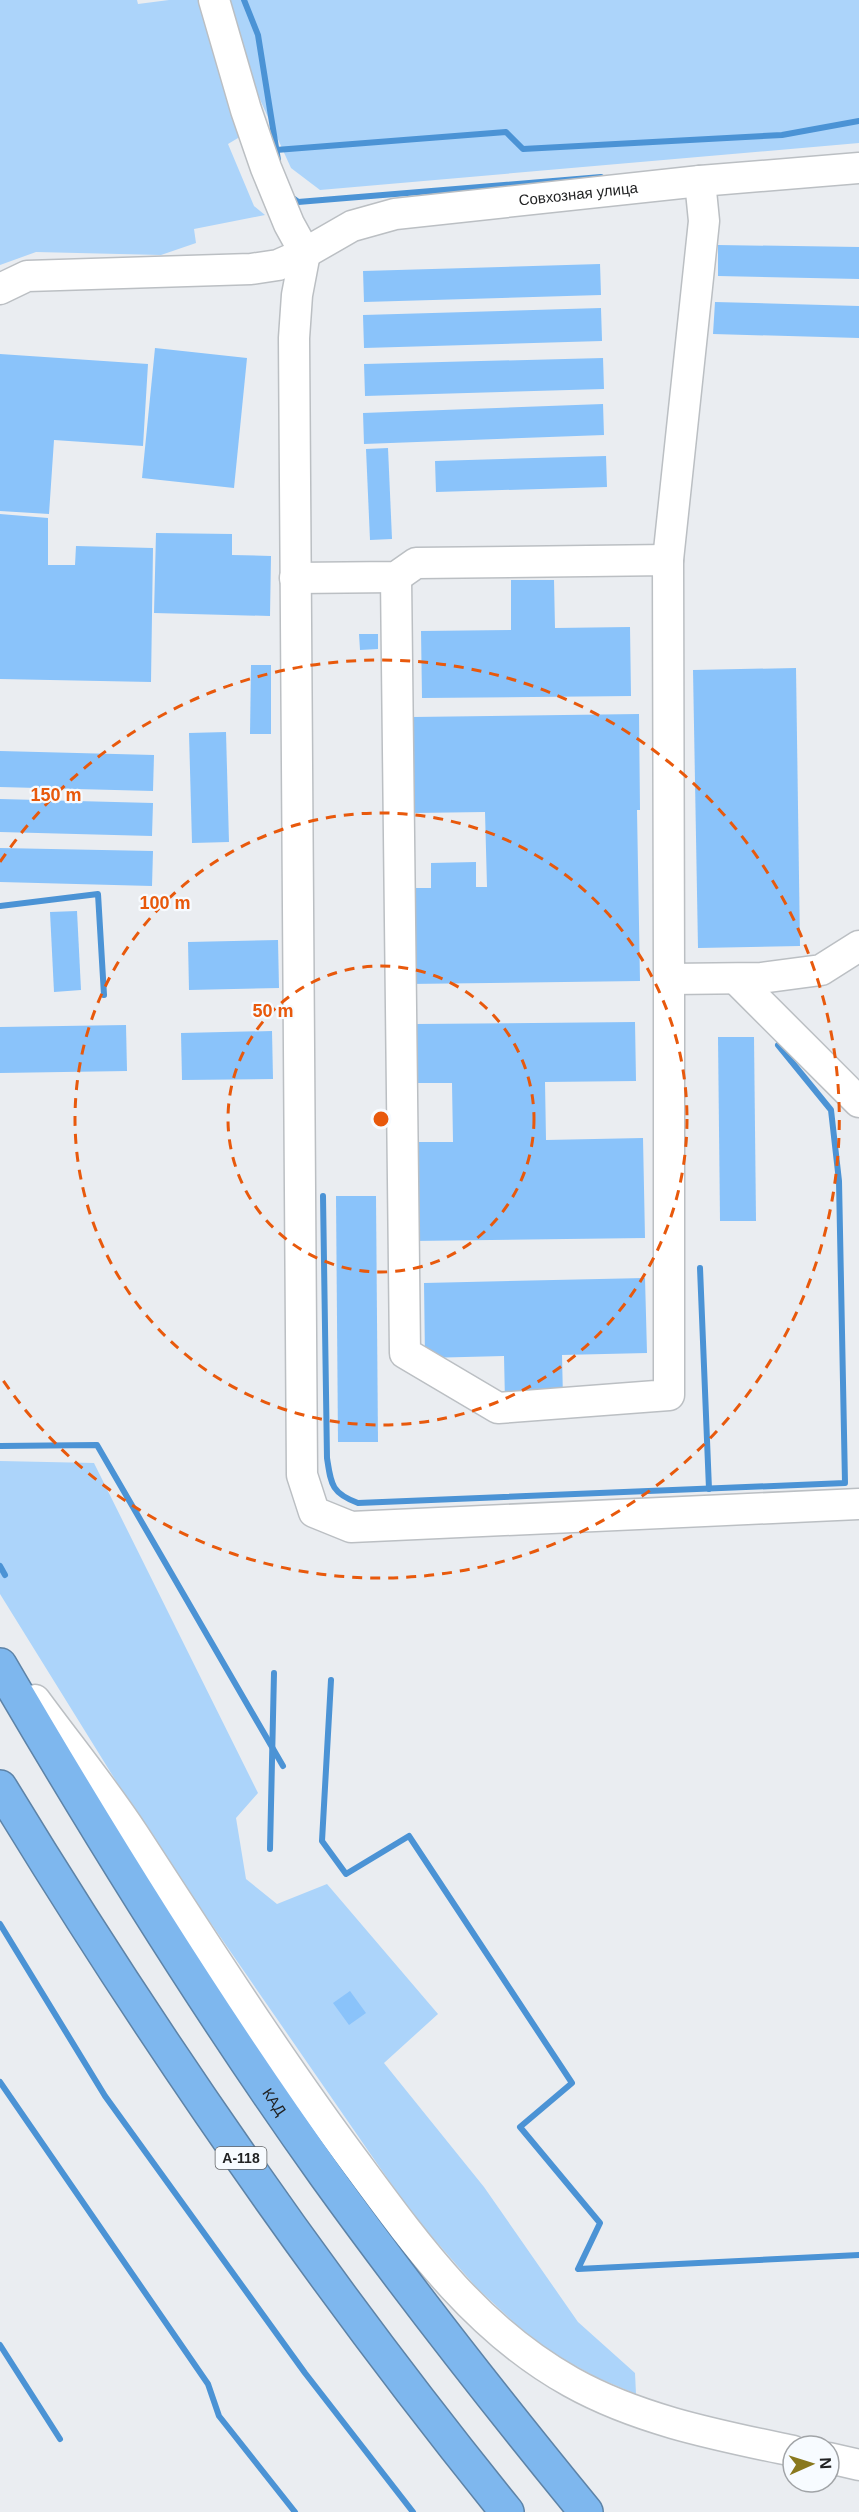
<svg xmlns="http://www.w3.org/2000/svg" width="859" height="2512" viewBox="0 0 859 2512" font-family="Arial,sans-serif">
<style>
.green{fill:#acd4fa}
.lines{fill:none;stroke-linecap:round;stroke-linejoin:round}
.stream{stroke:#4b93d5;stroke-width:6}
.building{fill:#8ac3fa}
.minor-casing{stroke:#bbbfc3;stroke-width:33}
.highway-casing{stroke:#5d83a7;stroke-width:36}
.minor{stroke:#fff;stroke-width:30}
.highway{stroke:#7eb7ee;stroke-width:33}
.ring{fill:none;stroke:#e8590c;stroke-width:3;stroke-dasharray:10 8}
.labels{text-anchor:middle;stroke-width:4.5;stroke-linejoin:round;paint-order:stroke}
.shield{fill:#f7fbff;stroke:#616365;stroke-width:1.5}
.shield-label{font-size:14px;font-weight:bold;fill:#212223}
.street-label{font-size:15px;fill:#212223;stroke:#f7fbff}
.centre{fill:#e8590c;stroke:#f7fbff;stroke-width:3}
.ring-label{font-size:18px;text-anchor:middle;font-weight:bold;fill:#e8590c;stroke:#f7fbff;stroke-width:4.5;stroke-linejoin:round;paint-order:stroke}
</style>
<rect width="100%" height="100%" fill="#eaedf1"/>
<!-- green -->
<g class="green">
<path d="M0,0H137L138,4L169,0H203L243,135L228,144L254,206L265,215L194,229L196,243L161,255L36,252L0,265Z"/>
<path d="M230,0H859V143L320,190L291,168L257,93Z"/>
<path d="M0,1461L94,1463L258,1793L236,1818L246,1879L277,1904L327,1884L438,2014L384,2063L484,2187L578,2322L635,2373L636,2394L598,2378L554,2354L519,2327L476,2287L412,2214L147,1831L0,1594Z"/>
</g>
<g class="lines">
<!-- stream -->
<g class="stream">
<path d="M244,0L258,35L278,160"/>
<path d="M276,150L506,132L523,149L782,135L859,121"/>
<path d="M290,196L298,202L601,177"/>
<path d="M0,906L98,894L104,995"/>
<path d="M323,1196L327,1458C331,1484 331,1493 358,1503L845,1483L839,1181L831,1110L778,1045"/>
<path d="M700,1268L709,1489"/>
<path d="M0,1446L97,1445L283,1766"/>
<path d="M0,1566L5,1575"/>
<path d="M331,1680L322,1841L346,1874L409,1836L572,2083L520,2127L600,2223L578,2269L859,2255"/>
<path d="M270,1849L274,1673"/>
<path d="M0,1924L105,2096L305,2373L413,2512"/>
<path d="M0,2082L208,2384L219,2416L295,2512"/>
<path d="M0,2345L60,2439"/>
</g>
</g>
<!-- building -->
<g class="building">
<path d="M718,245L859,247V279L718,276Z"/>
<path d="M600,264L601,295L364,302L363,271Z"/>
<path d="M715,302L859,306V338L713,334Z"/>
<path d="M601,308L602,341L364,348L363,315Z"/>
<path d="M155,348L247,358L234,488L142,478Z"/>
<path d="M0,354L148,364L143,446L54,440L49,514L0,511Z"/>
<path d="M603,358L604,389L365,396L364,364Z"/>
<path d="M603,404L604,435L364,444L363,413Z"/>
<path d="M388,448L392,539L370,540L366,449Z"/>
<path d="M606,456L607,487L436,492L435,461Z"/>
<path d="M0,514L48,518V565H75L76,546L153,548L151,682L0,679Z"/>
<path d="M156,533L232,534V555L271,556L270,616L154,613Z"/>
<path d="M511,580H554L555,628L630,627L631,696L422,698L421,631L511,630Z"/>
<path d="M359,634H378V649L360,650Z"/>
<path d="M251,665H271V734H250Z"/>
<path d="M796,668L800,946L698,948L693,670Z"/>
<path d="M639,714L640,810H637L640,981L408,984L407,888H431V863L476,862V887H487L485,812L414,813L413,717Z"/>
<path d="M226,732L229,842L192,843L189,733Z"/>
<path d="M0,751L154,755L153,791L0,787Z"/>
<path d="M0,799L153,803L152,836L0,832Z"/>
<path d="M0,848L153,851L152,886L0,882Z"/>
<path d="M77,911L81,990L54,992L50,912Z"/>
<path d="M278,940L279,988L189,990L188,942Z"/>
<path d="M635,1022L636,1081L545,1082L546,1140L643,1138L645,1238L413,1241L411,1142H453L452,1083H416V1024Z"/>
<path d="M126,1025L127,1071L0,1073V1027Z"/>
<path d="M272,1031L273,1079L182,1080L181,1033Z"/>
<path d="M718,1037H754L756,1221H720Z"/>
<path d="M336,1196H376L378,1442H338Z"/>
<path d="M645,1278L647,1353L562,1355L563,1399L505,1401L504,1356L425,1358L424,1283Z"/>
<path d="M350,1991L366,2013L349,2025L333,2003Z"/>
</g>
<g class="lines">
<!-- minor casing -->
<g class="minor-casing">
<g id="minor">
<path d="M214,0L246,110L266,168L289,224L305,253L297,295L294,338L302,1475L314,1512L351,1527L859,1504"/>
<path id="s1" d="M0,289L27,276L251,269L278,265L305,253L352,226L395,214L700,181L859,168"/>
<path d="M668,560L704,221L700,181"/>
<path d="M396,577L405,1353L498,1408L669,1395V979"/>
<path d="M295,578L396,577L416,563L668,560L669,979L761,978L821,970L859,946"/>
<path d="M736,979L859,1102"/>
<path d="M35,1700C68,1745 103,1788 134,1835C207,1947 278,2059 358,2166C419,2249 479,2331 571,2382C639,2420 717,2435 793,2451"/>
<path d="M829,2458L859,2465"/>
</g>
</g>
<!-- highway casing -->
<g class="highway-casing">
<g id="highway">
<path id="s2" d="M0,1665C102,1840 208,2011 326,2176C409,2291 496,2402 586,2512"/>
<path d="M0,1787C154,2040 321,2282 507,2512"/>
</g>
</g>
<!-- minor -->
<use href="#minor" class="minor"/>
<!-- highway -->
<use href="#highway" class="highway"/>
</g>
<!-- distance rings -->
<g class="ring">
<circle cx="381" cy="1119" r="153"/>
<circle cx="381" cy="1119" r="306"/>
<path d="M0 862A459 459 0 1 1 0 1376"/>
</g>
<g class="labels">
<!-- shield labels -->
<rect class="shield" x="215.5" y="2147" width="51" height="22" rx="4.5"/>
<g class="shield-label">
<text x="241" y="2163">А-118</text>
</g>
<!-- street labels -->
<g class="street-label">
<text dy="5" stroke="none"><textPath href="#s1" startOffset="594">Совхозная улица</textPath></text>
<text dy="5" stroke="none"><textPath href="#s2" startOffset="516">КАД</textPath></text>
</g>
</g>
<circle cx="381" cy="1119" r="9" class="centre"/>
<g class="ring-label">
<text x="56" y="801">150 m</text>
<text x="165" y="909">100 m</text>
<text x="273" y="1017">50 m</text>
</g>
<!-- north arrow -->
<g transform="translate(811 2464) rotate(87)"><circle r="28" fill="#f7fbff" stroke="#a1a4a7" stroke-width="1.5"/>
<path d="M0-4.5L10 22L0 15L-10 22Z" fill="#89781d"/>
<text y="-9" font-size="16" font-weight="bold" text-anchor="middle" fill="#212223">N</text>
</g>
</svg>
